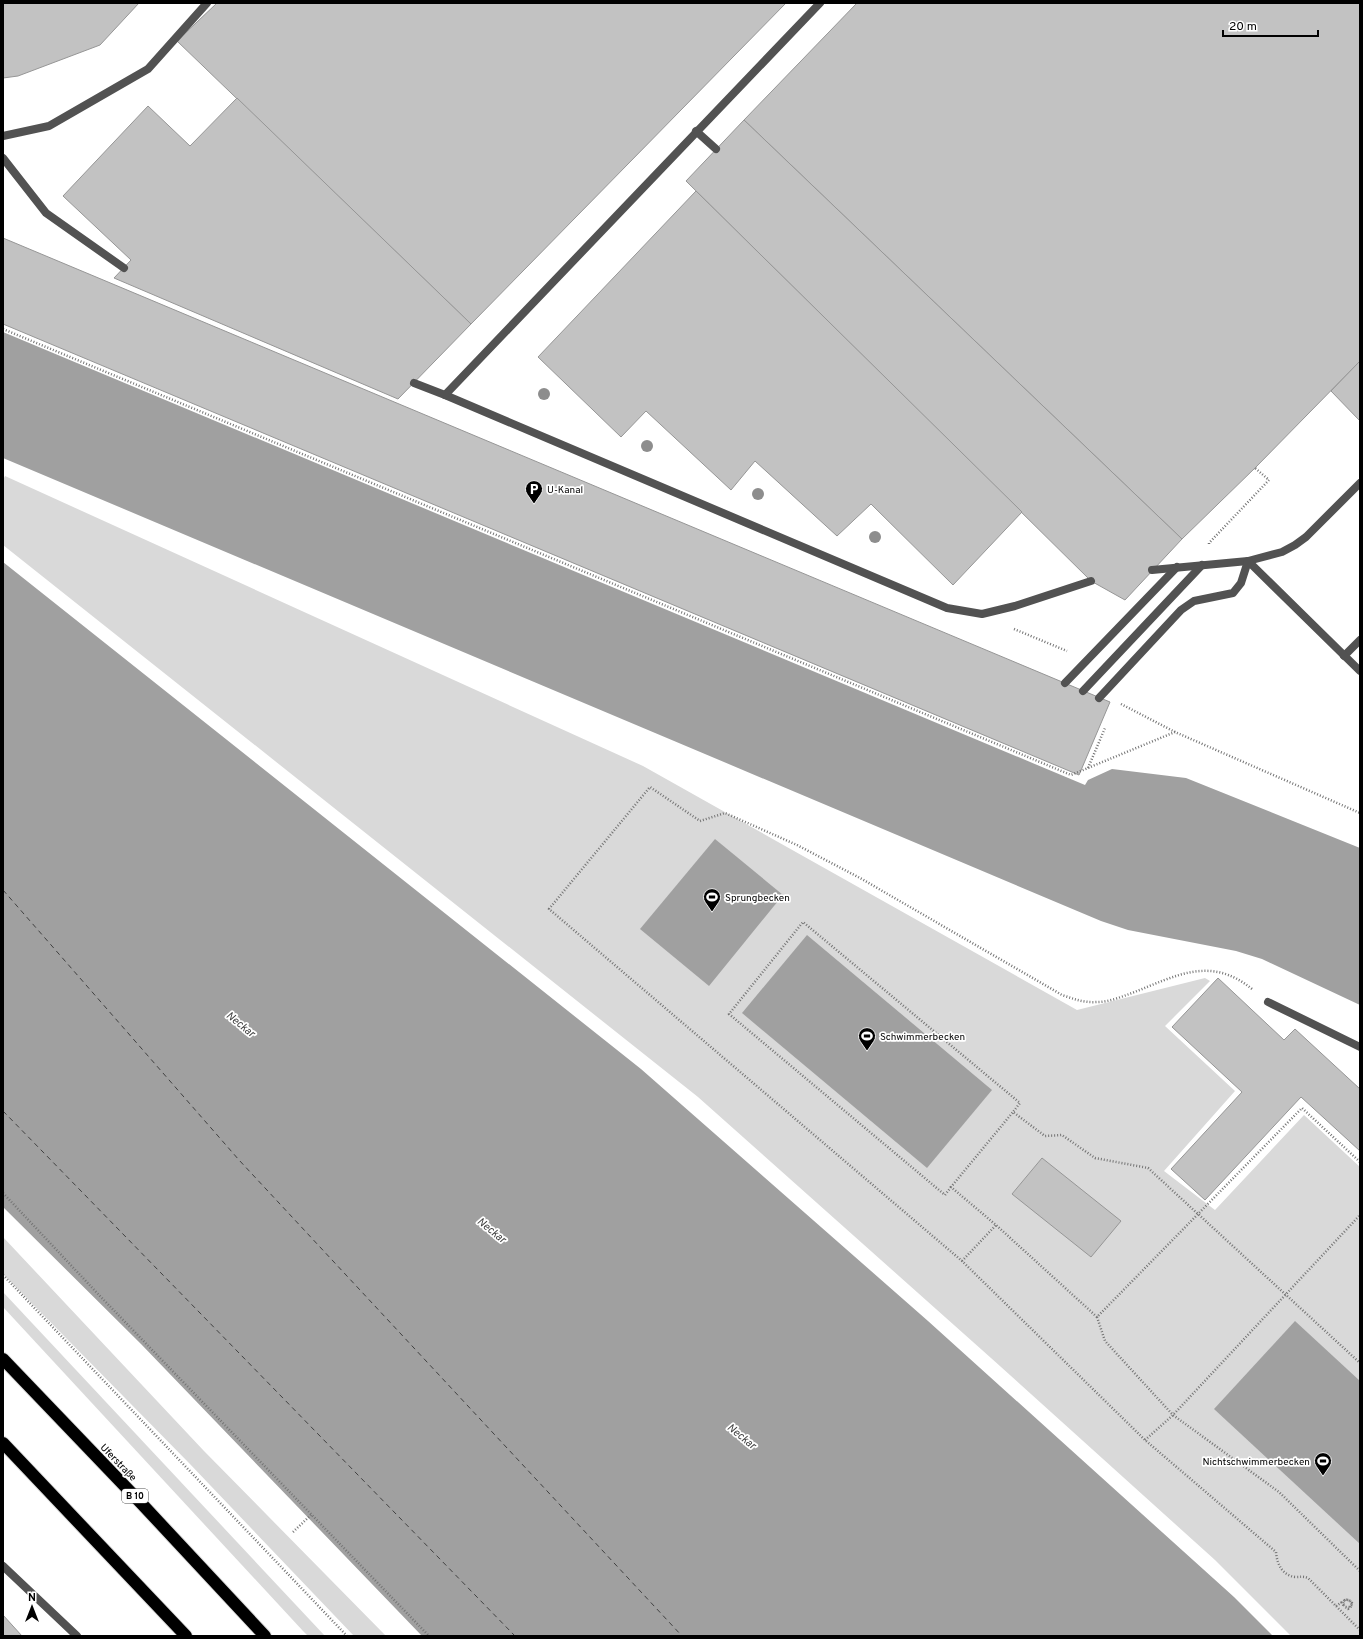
<svg xmlns="http://www.w3.org/2000/svg" width="1363" height="1639" viewBox="0 0 1363 1639" font-family="Overpass,sans-serif">
<style>
.green{fill:#d9d9d9}
.water{fill:#a0a0a0}
.lines{fill:none;stroke-linecap:round;stroke-linejoin:round}
.ferry{stroke:#414141;stroke-width:1;stroke-dasharray:5 4;stroke-linecap:butt}
.building{fill:#c2c2c2;stroke:#969696}
.highway-casing{stroke:#dbdbdb;stroke-width:14}
.path{stroke:#747474;stroke-width:2.5;stroke-dasharray:1 2;stroke-linecap:butt}
.lane{stroke:#525252;stroke-width:8}
.highway{stroke:#000;stroke-width:12}
.path-bridge{stroke:#747474;stroke-width:2.5;stroke-dasharray:1 2;stroke-linecap:butt}
.tree{fill:#8d8d8d}
.labels{text-anchor:middle;stroke-width:3.5;stroke-linejoin:round;paint-order:stroke}
.shield{fill:#fff;stroke:#4c4c4c;stroke-width:1}
.shield-label{font-size:9px;font-weight:bold;fill:#000}
.poi-label{font-size:10px;fill:#000;stroke:#fff;text-anchor:start}
.street-label{font-size:10px;fill:#000;stroke:#fff}
.water-label{font-size:11px;font-style:italic;fill:#414141;stroke:#fff}
</style>
<rect width="100%" height="100%" fill="#fff"/>
<!-- green -->
<g class="green">
<path d="M5,476L643,766L1077,1010L1205,978L1210,981L1165,1026L1235,1091L1164,1171L1215,1210L1304,1115L1360,1167V1636H1291L1215,1560L991,1358L698,1097L3,545V480Z"/>
<path d="M3,1237L204,1451L386,1636H354L189,1463L3,1274Z"/>
<path d="M3,1292L325,1636H308L303,1631L3,1307Z"/>
</g>
<!-- water -->
<g class="water">
<path d="M3,332L1085,785L1088,780L1112,769L1186,778L1360,848V1005L1262,959L1236,951L1128,930L1101,921L3,458Z"/>
<path d="M3,562L641,1069L928,1321L1234,1597L1273,1636H422L141,1344L3,1207Z"/>
<path d="M715,839L783,895L709,986L640,929Z"/>
<path d="M807,935L992,1090L927,1168L742,1013Z"/>
<path d="M1295,1321L1360,1381V1544L1214,1409Z"/>
</g>
<g class="lines">
<!-- ferry -->
<g class="ferry">
<path d="M3,890L239,1160L682,1636"/>
<path d="M3,1111L515,1636"/>
</g>
</g>
<!-- building -->
<g class="building">
<path d="M3,3H139L100,45L18,76L3,78Z"/>
<path d="M217,3H786L471,324L177,41Z"/>
<path d="M857,3H1360V361L1255,468L1182,539L744,120Z"/>
<path d="M237,98L471,324L398,399L114,278L131,260L63,196L148,106L190,146Z"/>
<path d="M744,120L1182,539L1125,600L1091,581L686,181Z"/>
<path d="M696,191L1022,512L953,585L871,504L837,536L755,461L731,490L646,411L621,437L538,357Z"/>
<path d="M3,238L1110,702L1079,775L3,324Z"/>
<path d="M1360,361V421L1331,391Z"/>
<path d="M1218,978L1284,1040L1295,1029L1360,1089V1151L1301,1097L1205,1200L1171,1169L1242,1092L1172,1027Z"/>
<path d="M1042,1158L1121,1221L1091,1257L1012,1194Z"/>
<path d="M3,1615L22,1636H3Z"/>
</g>
<g class="lines">
<!-- highway casing -->
<g class="highway-casing">
<g id="highway">
<path d="M3,1359L141,1503L265,1636"/>
<path d="M3,1443L186,1636"/>
</g>
</g>
<!-- path -->
<g class="path">
<path d="M3,329L1071,775L1175,732L1360,813"/>
<path d="M1209,544V543L1269,480L1255,468"/>
<path d="M1014,629L1067,651"/>
<path d="M1121,704L1175,732"/>
<path d="M1088,768L1105,728"/>
<path d="M1252,989C1210,955 1176,976 1132,993C1121,997 1109,1002 1097,1002C1084,1003 1074,999 1062,995L860,878L797,845L725,813L700,821L650,787L549,909L962,1261L1145,1440L1276,1552C1277,1564 1282,1575 1295,1577C1300,1577 1303,1576 1308,1578L1360,1630"/>
<path d="M1360,1162L1302,1108L1097,1317L996,1225L951,1187L1013,1112L1045,1136L1062,1135L1095,1158L1148,1168L1360,1363"/>
<path d="M951,1187L945,1195L729,1014L803,922L1020,1103L1013,1112"/>
<path d="M3,1193L98,1294L429,1636"/>
<path d="M962,1261L996,1225"/>
<path d="M3,1275L347,1636"/>
<path d="M1097,1317L1105,1341L1173,1415L1279,1492L1360,1571"/>
<path d="M1145,1440L1173,1415L1360,1215"/>
<path d="M293,1532L312,1514"/>
<path d="M1336,1606L1345,1600C1349,1599 1350,1601 1352,1603C1352,1605 1351,1606 1350,1607H1345L1343,1604L1345,1600H1349C1353,1603 1352,1607 1348,1609L1344,1606"/>
</g>
<!-- lane -->
<g class="lane">
<path d="M820,3L445,395L947,608L982,614L1015,606L1091,581"/>
<path d="M696,131L716,149"/>
<path d="M3,136L49,126L148,69L207,3"/>
<path d="M3,158L46,213L124,268"/>
<path d="M414,383L445,395"/>
<path d="M1152,570L1248,561L1282,552L1295,545L1306,537L1360,483"/>
<path d="M1344,656L1360,640"/>
<path d="M1065,683L1177,567"/>
<path d="M1083,691L1202,565"/>
<path d="M1099,698L1181,610L1194,601L1233,593L1241,583L1248,561L1360,671"/>
<path d="M1268,1002L1360,1047"/>
<path d="M3,1566L77,1636"/>
</g>
<!-- highway -->
<use href="#highway" class="highway"/>
<!-- path-bridge -->
<path class="path-bridge" d="M1341,1602L1344,1606"/>
</g>
<!-- trees -->
<g class="tree">
<circle cx="544" cy="394" r="6"/>
<circle cx="647" cy="446" r="6"/>
<circle cx="758" cy="494" r="6"/>
<circle cx="875" cy="537" r="6"/>
</g>
<!-- icons -->
<defs>
<g id="parking-pin" transform="scale(0.9)"><path d="M0 17L-7.5 6A9.5 9.5 0 1 1 7.5 6Z" fill="#000" stroke="#fff"/><path d="M-3.5-5.5H1a3.5 3.5 0 0 1 0 7H-1V5.5H-3.5ZM-1-3.4V-.6H.8a1.4 1.4 0 0 0 0-2.8Z" fill="#fff"/></g>
<g id="stadium-pin" transform="scale(0.9)"><path d="M0 17L-7.5 6A9.5 9.5 0 1 1 7.5 6Z" fill="#000" stroke="#fff"/><path d="M0-5a6.5 5 0 1 0 0 10a6.5 5 0 1 0 0-10ZM-3.5-1.8h7v3.6h-7Z" fill="#fff"/></g>
</defs>
<g fill-rule="evenodd">
<use href="#parking-pin" x="534" y="489"/>
<use href="#stadium-pin" x="712" y="897"/>
<use href="#stadium-pin" x="867" y="1036"/>
<use href="#stadium-pin" x="1323" y="1461"/>
</g>
<g class="labels">
<!-- shield labels -->
<rect class="shield" x="122" y="1489" width="26" height="14" rx="3"/>
<g class="shield-label">
<text x="135" y="1499">B 10</text>
</g>
<!-- poi labels -->
<g class="poi-label">
<text x="547" y="493">U-Kanal</text>
<text x="725" y="901">Sprungbecken</text>
<text x="880" y="1040">Schwimmerbecken</text>
<text x="1310" y="1465" text-anchor="end">Nichtschwimmerbecken</text>
</g>
<!-- street labels -->
<g class="street-label">
<text transform="translate(119 1462) rotate(46)" y="4">Uferstraße</text>
</g>
<!-- water labels -->
<g class="water-label">
<text transform="translate(241 1024) rotate(39)" y="4">Neckar</text>
<text transform="translate(492 1230) rotate(39)" y="4">Neckar</text>
<text transform="translate(742 1436) rotate(39)" y="4">Neckar</text>
</g>
</g>
<!-- border -->
<rect width="1363" height="1639" fill="none" stroke="#000000" stroke-width="8"/>
<!-- north arrow -->
<g transform="translate(32 1607)" stroke="#ffffff" stroke-width="3" paint-order="stroke">
<path d="M0-3L7 15L0 10L-7 15Z" fill="#000000"/>
<text y="-6" font-size="11" font-weight="bold" text-anchor="middle" fill="#000000">N</text>
</g>
<!-- scale -->
<path d="M1223 30v6h95v-6" fill="none" stroke="#000000" stroke-width="2"/>
<text x="1229" y="30" font-size="12" fill="#000000" stroke="#ffffff" stroke-width="3" paint-order="stroke">20 m</text>
</svg>
